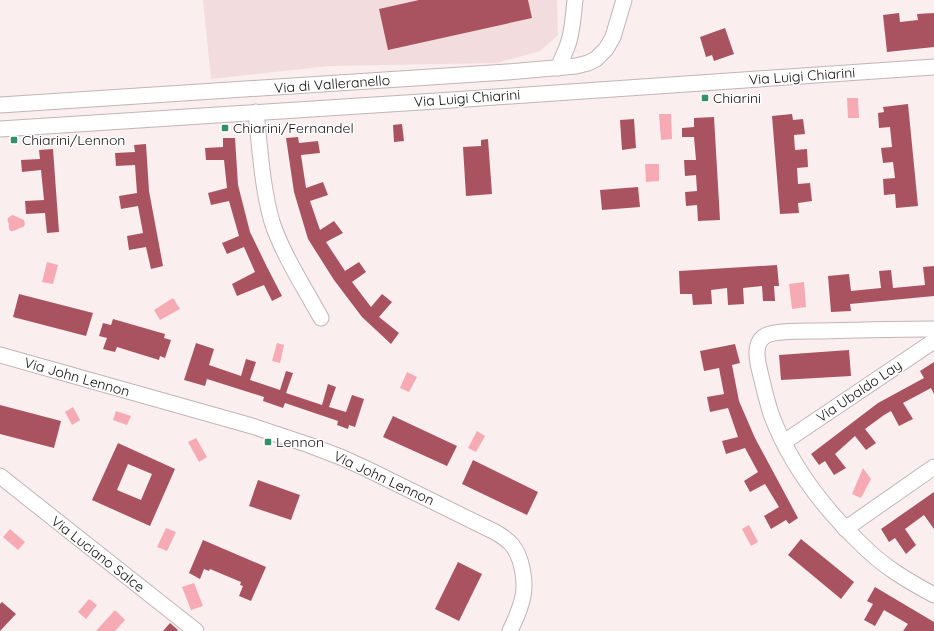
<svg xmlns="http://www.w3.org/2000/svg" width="934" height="631" viewBox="0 0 934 631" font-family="Quicksand,sans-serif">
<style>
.built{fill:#f2dcde}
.water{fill:#f6aab3}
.building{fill:#a95361;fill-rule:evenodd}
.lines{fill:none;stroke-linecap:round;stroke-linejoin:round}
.minor-casing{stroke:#c1b4b5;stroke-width:17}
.minor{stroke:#fff;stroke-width:15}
.poi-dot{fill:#339068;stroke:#fff;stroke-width:1.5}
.labels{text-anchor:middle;stroke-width:3;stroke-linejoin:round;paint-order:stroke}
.street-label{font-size:14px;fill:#110c0d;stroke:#fff}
.poi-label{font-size:14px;fill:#110c0d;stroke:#fff;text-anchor:start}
</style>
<rect width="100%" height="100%" fill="#fbeeef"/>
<!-- built -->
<path class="built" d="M203,0H557L558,35L540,51L497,63L330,66L211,79Z"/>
<!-- water -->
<g class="water">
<path d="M847,98H858L859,118H848Z"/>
<path d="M659,114H671L672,139L661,140Z"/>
<path d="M645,164H659V181L646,182Z"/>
<path d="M12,215L15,216L24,220L25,224C22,229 25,226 20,228C16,230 10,234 9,228C8,227 9,225 9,224C8,222 7,220 8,218Z"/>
<path d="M47,262L58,265L53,284L42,282Z"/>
<path d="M804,282L806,307L792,309L789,284Z"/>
<path d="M173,298L180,309L160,320L154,310Z"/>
<path d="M277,343L284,345L280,363L272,361Z"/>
<path d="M407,372L417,377L409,392L400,388Z"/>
<path d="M73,407L80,420L72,425L65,412Z"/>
<path d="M116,411L131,416L127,425L113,420Z"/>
<path d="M477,431L485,436L476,452L468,448Z"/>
<path d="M196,438L207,457L199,462L188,442Z"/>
<path d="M863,468L871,479L861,498L852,494Z"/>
<path d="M749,525L758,542L751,546L742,529Z"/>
<path d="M166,528L176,532L167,551L157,547Z"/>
<path d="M10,529L25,542L18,550L3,537Z"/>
<path d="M194,583L203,606L191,610L182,587Z"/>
<path d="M89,599L97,605L86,619L78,612Z"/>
<path d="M115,610L125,620L115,631H96Z"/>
</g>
<!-- building -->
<g class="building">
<path d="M419,0H528L532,18L388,50L379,9Z"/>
<path d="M899,13L900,22L918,20L917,14L934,13V47L887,52L883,15Z"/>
<path d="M725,28L734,54L714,61L712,55L706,57L700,37Z"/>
<path d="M908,104L918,206L896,208L895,194L884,195L883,179L895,178L893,162L883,163L881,148L892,147L890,127L879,128L878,113L884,112L883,107Z"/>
<path d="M792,114L793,120L803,119L805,134L794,135L795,150L807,149L808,167L797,168L798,184L810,183L812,201L798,203L799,213L780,214L772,116Z"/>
<path d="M714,117L720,220L698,221L697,205L686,206L685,192L697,191L696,175L685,176L684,160H696L694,137H682V128L694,127V118Z"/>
<path d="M634,119L636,148L622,150L620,120Z"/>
<path d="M402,124L404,141L394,142L393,125Z"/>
<path d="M298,137L299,143L318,141L320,153L301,155L306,188L323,182L328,195L310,201L320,230L334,221L343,233L326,242L345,271L359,262L366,272L352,282L371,307L382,294L392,302L379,317L399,333L391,344L362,317L334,280L308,239L294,192L286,138Z"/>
<path d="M223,138H235L238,185L250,232L267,267L282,296L272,301L264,285L237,296L232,284L255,272L244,247L227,254L222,243L239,236L229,201L211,205L208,193L227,188L224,160H206L205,148L223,147Z"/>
<path d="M488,139L492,194L466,196L463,147L481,146V140Z"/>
<path d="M146,144L149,191L163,266L151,269L146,247L129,250L127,236L143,233L138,206L121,209L119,196L137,193L135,165L116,166L115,153L135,152L134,145Z"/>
<path d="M53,149L59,232L47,233L45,213L26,214L25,201L44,200L41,170L22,172L21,160L40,159L39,150Z"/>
<path d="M638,187L640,207L602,210L600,190Z"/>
<path d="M777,265L779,286H774L775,301H763L762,286L743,288L744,304L728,305L727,288L711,290L712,304L693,305L692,294H680L679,271Z"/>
<path d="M934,266V296L850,304L851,311L831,312L828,276L849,274L851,291L881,288L879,271L891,270L893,288L925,285L923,267Z"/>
<path d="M19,294L93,313L86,336L13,317Z"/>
<path d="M113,319L165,334L164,338L171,340L165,358L160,356L159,360L117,347L115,352L103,349L107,338L99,336L103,323L111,325Z"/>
<path d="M196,343L214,349L209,365L241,376L246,359L256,362L250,380L280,390L286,371L293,373L286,393L322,405L328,384L336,387L329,407L346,412L352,395L364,399L355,427L349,425L348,429L337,425L338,421L285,403L283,408L263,401L264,397L207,379L205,386L184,380Z"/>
<path d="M735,344L740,363L732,365L739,401L755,438L798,518L789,524L786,520L771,529L764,516L779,507L765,484L750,492L744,481L758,472L745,448L726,454L722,441L738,437L728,408L710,412L707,397L724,394L719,368L704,371L700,351Z"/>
<path d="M849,350L851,376L781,380L779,355Z"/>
<path d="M934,362V394L931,388L903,403L913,419L899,426L891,411L884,415L865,429L876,443L866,450L855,436L835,454L846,468L834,475L825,461L819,465L811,454L878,403L924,378L920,371Z"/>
<path d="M0,405L61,421L54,448L0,434Z"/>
<path d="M393,416L457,446L447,466L383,437Z"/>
<path d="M118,443L175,469L150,526L92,500ZM128,464L152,474L141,500L117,490Z"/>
<path d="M473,460L538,492L527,515L462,484Z"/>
<path d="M258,480L300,495L291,520L249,506Z"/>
<path d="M934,492V529L924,515L905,529L916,545L906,554L895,538L889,542L881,529Z"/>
<path d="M801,539L854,582L841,599L788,555Z"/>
<path d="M203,540L266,567L251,601L239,596L243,586L240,585L241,582L210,569L209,571L204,569L200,579L189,573Z"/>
<path d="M458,562L482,574L459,621L435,609Z"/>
<path d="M875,587L934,622V631H903L908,624L884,610L875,626L864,620L873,604L867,601Z"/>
<path d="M2,602L16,614L0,631V604Z"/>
<path d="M170,623L178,630L177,631H163Z"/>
</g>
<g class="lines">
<!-- minor casing -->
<g class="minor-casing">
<g id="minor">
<path d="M558,68C561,61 564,54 567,47C573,32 573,16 575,0"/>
<path d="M0,105L507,72L576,66L588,63L596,59L606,49L613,37L624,0"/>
<path d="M256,112C260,148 262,187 272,222C283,255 304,287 321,318"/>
<path d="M0,129L452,100L934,67"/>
<path d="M934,329C897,329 859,330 822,331C810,331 774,330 765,336C752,344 758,364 761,376C764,389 767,401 771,414C789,462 821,505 858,541C869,552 881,563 895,572C907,580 921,588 934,595"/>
<path d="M0,355L252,426L309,445L343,458L367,469L495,532C502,536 508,540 512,545C522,557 526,582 523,596C521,608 515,620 510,631"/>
<path d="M784,442L934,341"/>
<path d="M0,476L196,631"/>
<path d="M845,529L934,467"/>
</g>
</g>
<!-- minor -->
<use href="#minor" class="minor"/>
</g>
<!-- markers -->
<g class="poi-dot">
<rect x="701" y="94" width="8" height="8" rx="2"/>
<rect x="221" y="124" width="8" height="8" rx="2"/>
<rect x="10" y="136" width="8" height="8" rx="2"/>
<rect x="264" y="438" width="8" height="8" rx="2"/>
</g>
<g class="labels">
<!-- street labels -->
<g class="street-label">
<text transform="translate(802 76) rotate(-4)" y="5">Via Luigi Chiarini</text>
<text transform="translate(332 84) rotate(-4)" y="5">Via di Valleranello</text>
<text transform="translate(467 98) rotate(-4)" y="5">Via Luigi Chiarini</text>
<text transform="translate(77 377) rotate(16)" y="5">Via John Lennon</text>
<text transform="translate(859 391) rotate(-34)" y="5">Via Ubaldo Lay</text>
<text transform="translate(384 478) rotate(25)" y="5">Via John Lennon</text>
<text transform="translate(98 554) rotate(38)" y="5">Via Luciano Salce</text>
</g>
<!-- poi labels -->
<g class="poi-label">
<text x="713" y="103">Chiarini</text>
<text x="233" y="133">Chiarini/Fernandel</text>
<text x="22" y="145">Chiarini/Lennon</text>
<text x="276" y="447">Lennon</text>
</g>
</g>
</svg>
